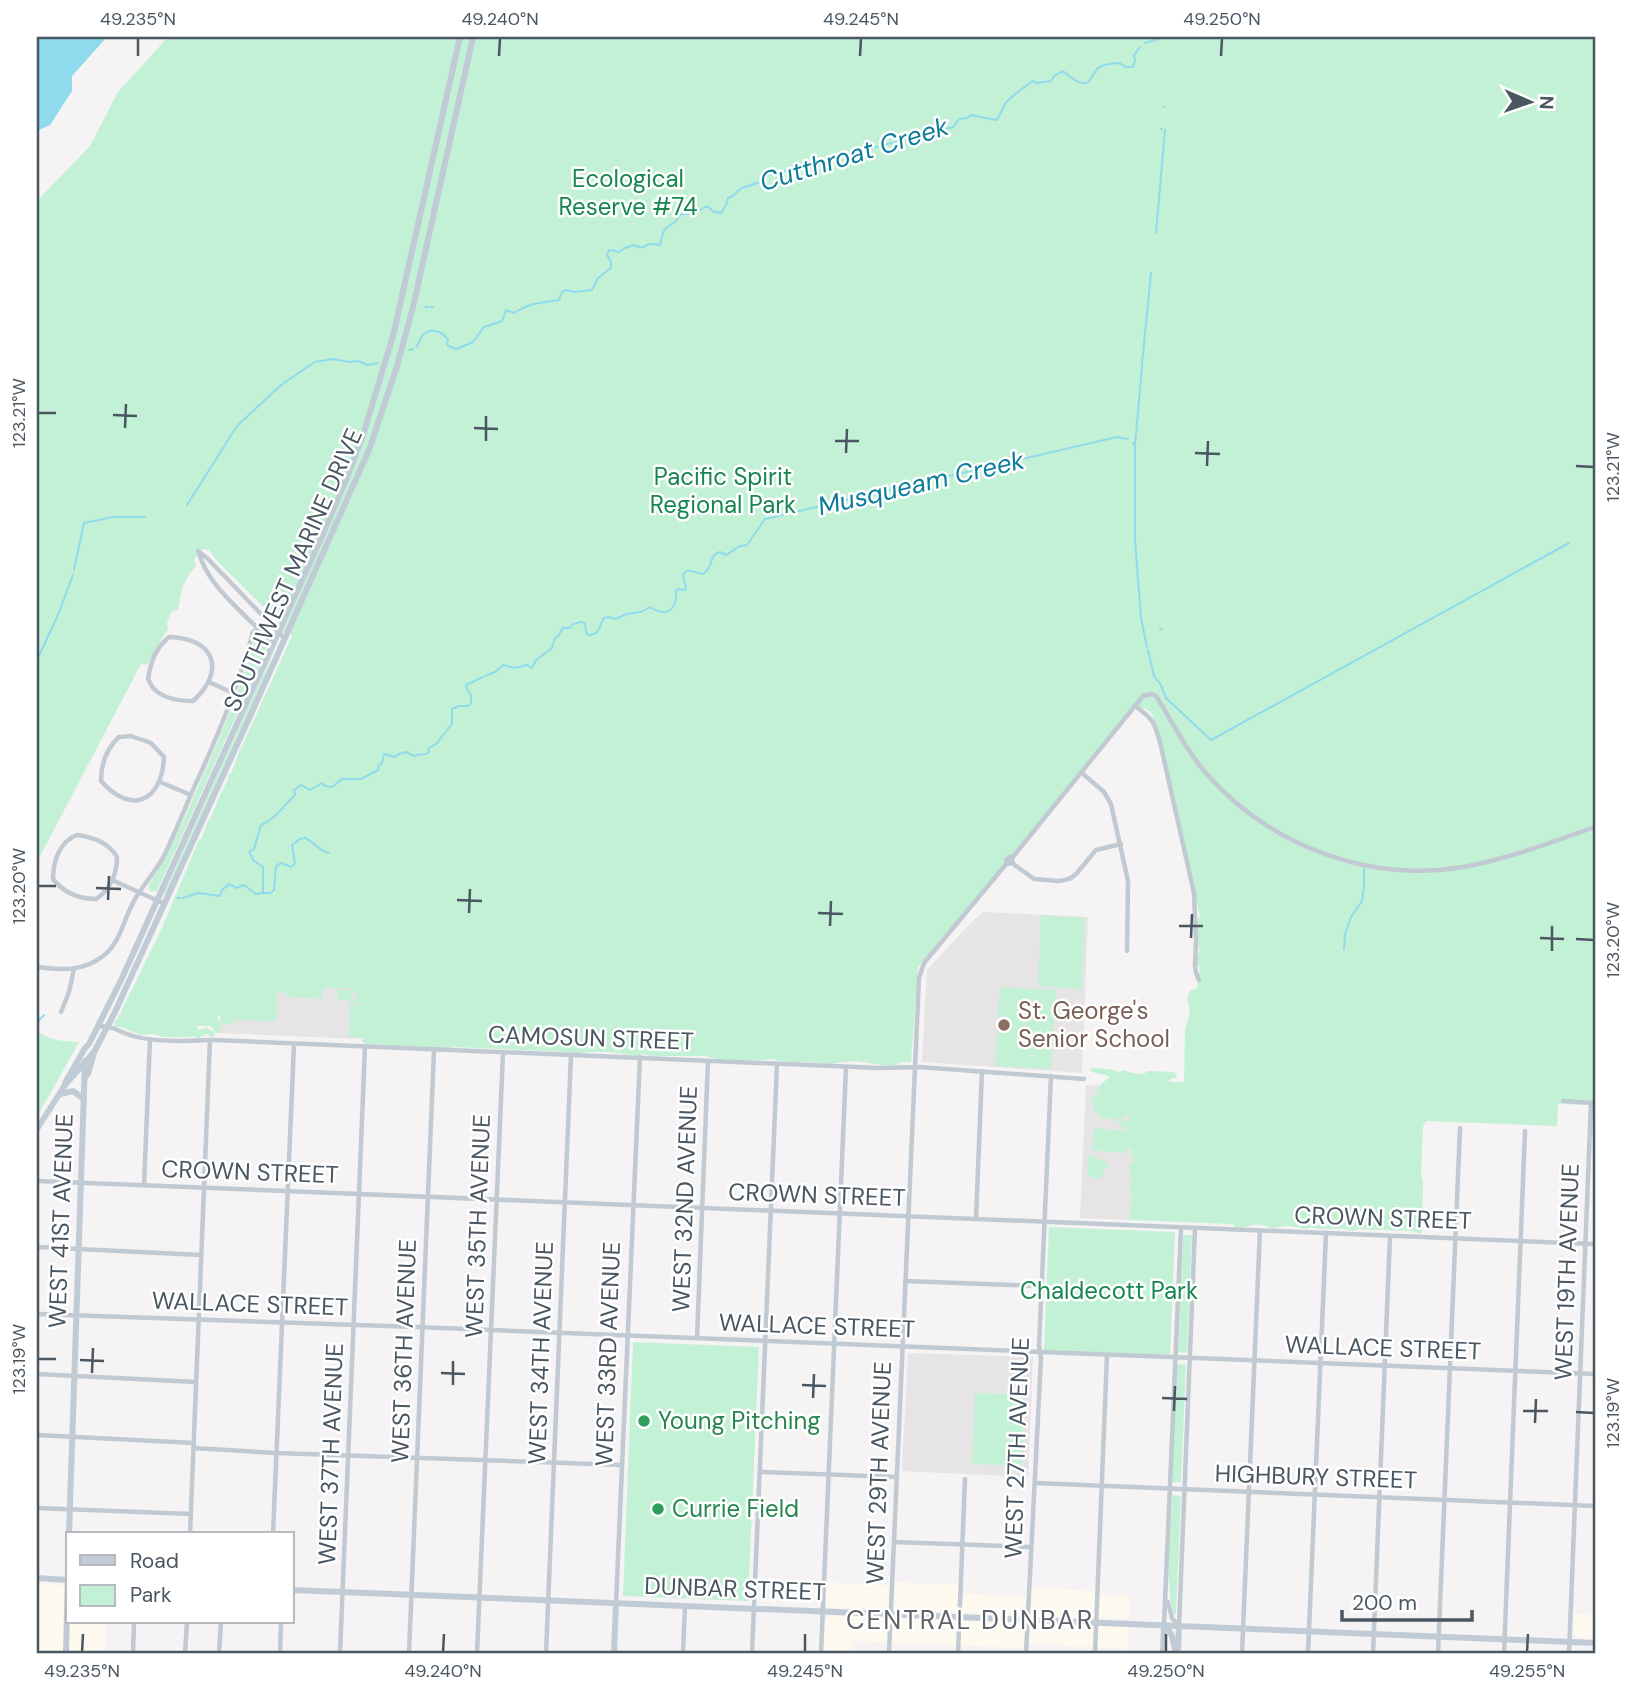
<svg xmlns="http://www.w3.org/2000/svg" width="1632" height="1690" viewBox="0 0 1632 1690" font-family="'DM Sans',sans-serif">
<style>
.commercial{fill:#fdf9ef}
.education{fill:#e6e4e5}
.green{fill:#c3f1d5}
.water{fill:#90daee}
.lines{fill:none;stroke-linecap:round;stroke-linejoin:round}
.stream{stroke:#90daee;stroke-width:2}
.street{stroke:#c1cad2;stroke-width:4.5}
.secondary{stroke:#c1cbd6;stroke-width:6}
.ticks{fill:none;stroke:#4a5661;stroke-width:2.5}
.education-dot{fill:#8d6e63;stroke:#fff;stroke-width:2.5}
.leisure-dot{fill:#2e9e5b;stroke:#fff;stroke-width:2.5}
.labels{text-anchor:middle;stroke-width:5;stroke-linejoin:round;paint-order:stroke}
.park-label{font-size:24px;fill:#17864f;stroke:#fff}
.street-label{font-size:24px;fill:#4a5661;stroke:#fff}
.education-label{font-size:24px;fill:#785e54;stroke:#fff;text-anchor:start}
.leisure-label{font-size:24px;fill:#27864d;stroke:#fff;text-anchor:start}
.water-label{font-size:26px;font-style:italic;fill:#0c7c9b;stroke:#fff}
.neighbourhood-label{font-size:26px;letter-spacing:2px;fill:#5f6368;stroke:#fff}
.neatline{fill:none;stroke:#4a5661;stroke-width:2.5}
.ticks-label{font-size:18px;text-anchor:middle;fill:#4a5661}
</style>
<rect width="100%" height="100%" fill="#f5f3f3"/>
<!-- commercial -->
<g class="commercial">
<path d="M826,1582L894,1586L895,1582L958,1585V1593L1031,1597V1588L1096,1591V1594L1130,1596L1129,1616L1128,1619L829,1607L825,1602Z"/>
<path d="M37,1584L68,1586V1622H106L105,1653H37Z"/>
<path d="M1577,1614L1595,1615V1638L1577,1637L1574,1635V1615Z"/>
<path d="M828,1616L1128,1627V1649L1025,1644L1024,1648L853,1641L852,1653H823L824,1620Z"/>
</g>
<!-- education -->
<g class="education">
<path d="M983,912L1088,917L1082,1073L922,1062L927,970L967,927Z"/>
<path d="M222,964L361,969L359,1039L220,1033Z"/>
<path d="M1086,1085L1136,1088L1130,1220L1080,1218Z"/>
<path d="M908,1353L1033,1357L1028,1477L902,1471Z"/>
</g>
<!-- green -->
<g class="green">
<path d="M168,37H1595V1105L1558,1104L1557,1126L1426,1121L1423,1127L1421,1172L1423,1183L1422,1228V1232L1420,1234L1412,1231L1358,1229L1353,1231C1339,1225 1324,1232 1310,1227L1306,1229C1299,1228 1294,1226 1287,1226C1272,1227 1279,1232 1263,1225C1260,1225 1257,1224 1254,1225C1245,1226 1241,1232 1232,1224L1130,1220L1129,1215L1132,1196L1130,1194V1179L1133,1176L1130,1174L1129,1166L1133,1162L1132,1150L1128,1145L1127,1153L1092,1150L1094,1128L1127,1131V1127L1123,1129L1121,1127L1120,1123L1125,1120L1129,1121L1130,1114L1116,1123L1115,1116L1110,1119L1102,1118L1093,1110L1095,1104L1091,1102V1098L1099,1092L1097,1090L1100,1085L1110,1077C1104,1073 1093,1076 1090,1068C1096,1068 1113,1069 1118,1071V1073L1123,1070L1132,1073L1144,1074L1147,1071L1174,1072L1177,1075L1176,1078L1171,1079L1168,1082H1184L1185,1030L1190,1012L1187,998L1190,991L1197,988L1200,967L1198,966L1195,963L1200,949C1195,941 1194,924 1200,916L1152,713L1144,708H1134L918,967L911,1062H900L897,1065H882L854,1061L827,1064L810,1062L789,1063L771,1059L751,1061L720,1060L705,1056H652L640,1054L638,1056L608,1052H587L577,1054L548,1051L453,1047L445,1049L366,1044L361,1041L366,1037L361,1039L358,1037H349L350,1004H359V1002L351,1003L347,1000H338V989L352,990L351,1001L354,999L357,998L352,988H323L322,999L287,997V993L277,992L276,1021L234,1020L233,1024H222L220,1015L217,1016L222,1025L219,1033H216L211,1026H196L199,1030L206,1028L214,1031L215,1035L213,1037L206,1034L199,1038L192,1036L189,1037H162L153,1034L141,1035L121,1027H115L114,1021L117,1020L162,928L198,842L202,837L208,821L213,813L219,797L228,779L229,774H231C234,766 237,757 240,750C243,744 246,739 248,733L292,636L287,630L282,633L284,627L216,560L209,550L203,549L193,561L195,562L196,566L190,573L182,588L178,610L171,612L167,623L168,629L166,632L147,665L141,664L37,862V201L90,146L118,92Z"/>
<path d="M259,634C265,635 268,640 268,646L157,891L151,892L148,888L150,883C169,852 184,820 198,787C220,738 241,689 255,637Z"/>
<path d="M277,643L259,690L168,891L163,896Z"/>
<path d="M1041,915L1085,918L1082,989L1038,986Z"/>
<path d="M1000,987L1056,990L1051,1069L995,1066Z"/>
<path d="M37,1031C49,1041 64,1041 79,1042L37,1117Z"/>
<path d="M1088,1155L1109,1163L1107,1169L1105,1168L1100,1180L1087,1175Z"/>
<path d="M1049,1227L1175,1232L1170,1355L1044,1350Z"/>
<path d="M1183,1235H1192L1187,1353L1178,1352Z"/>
<path d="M633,1342L759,1347L748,1601L623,1596Z"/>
<path d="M1177,1364L1186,1365L1181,1482H1172Z"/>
<path d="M975,1393L1024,1395L1022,1466L972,1464Z"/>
<path d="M1172,1495L1181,1496L1176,1613L1174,1616C1164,1579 1171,1534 1172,1495Z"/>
</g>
<!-- water -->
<path class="water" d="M37,37H107L72,76V91L50,125L39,130L37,133Z"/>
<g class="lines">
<!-- stream -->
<g class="stream">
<path d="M1145,43L1165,37"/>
<path d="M1164,107H1165"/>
<path d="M1161,129H1162"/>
<path d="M1156,233L1165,130"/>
<path d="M425,307H428"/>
<path d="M431,307H433"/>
<path d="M416,347C419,344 420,340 422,336C430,326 443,332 448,340L447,344L448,346L457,349L473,342L484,327L502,321L506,310L514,313L523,308L533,304L559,300L562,292L565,290L574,292L592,290L598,278L611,268V262L607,255L609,250L619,252L625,248L634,245C647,251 642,244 652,244C655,244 658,245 660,245L662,236L665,229L676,221L681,214L695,213L707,206L714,212L721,213L727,203L728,198C736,196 735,193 740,189C743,187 756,184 760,182L761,177L953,127L959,119L967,118L971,115L996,120C1001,115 1002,109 1005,104C1012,95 1024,87 1033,81L1037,83L1051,81L1054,76L1063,71C1069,75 1080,87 1088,82C1092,78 1094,72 1098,68C1105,63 1112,64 1120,63L1125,67H1133L1135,61L1134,55L1140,47"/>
<path d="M409,350L413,349"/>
<path d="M1142,364L1151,273"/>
<path d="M1133,443L1135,445V540L1141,618L1147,647"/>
<path d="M1135,445L1142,366"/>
<path d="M187,505L237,426L281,385L315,362L333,359L349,362L358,361L368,365L378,363"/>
<path d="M74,570L84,523L113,517H145"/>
<path d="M1160,629H1162"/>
<path d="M1148,650L1154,676L1161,685L1166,698L1211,740L1569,543"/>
<path d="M37,660L58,615L73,575"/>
<path d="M485,676L495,672L503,665L515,668L527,665L532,668L536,660L552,648L555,638L559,635L563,628H570L573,624L581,622L585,623L586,632L588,635C600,635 599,626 604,618L609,617L616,619L626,614L641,612L650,607C667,618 677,610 676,591L678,589L684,590L686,589L683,575C688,566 696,574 703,574C705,572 708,570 709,567C713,560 711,554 720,552L726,555L740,546L747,545L765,519L1117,437L1128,439"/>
<path d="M264,893H270L274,890L276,866L281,863L291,867L295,864L292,845L300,839L305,838C316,843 317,850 329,853"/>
<path d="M177,898H180"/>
<path d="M183,898L198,893L220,896L222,890L229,884L237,888L244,885L256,894L263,893V867L254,861L249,852L254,849L261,825C276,819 284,805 295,795L294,790L301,785L310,790L322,783L325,786L332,787L342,779H361L378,770L379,765L382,763L384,754L395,757L399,754L406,752L414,756C419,753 423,756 428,753L429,748L436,744L452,724V709L459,706H468L471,703V695L467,689L466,685L483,677"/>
<path d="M1344,949L1345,934L1351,917L1362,901L1364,886V869"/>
<path d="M37,1032L39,1020L44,1015"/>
</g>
<!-- street -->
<g class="street">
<path d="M198,551L208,559L285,639"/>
<path d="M199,552C206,586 250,618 273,644"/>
<path d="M169,637C214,638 227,670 193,701C180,701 164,699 154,689C151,686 150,682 148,679C151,661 155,649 169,637Z"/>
<path d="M209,682L235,694"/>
<path d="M1135,706C1153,719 1154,721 1160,742L1194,893L1196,940L1195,966L1196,973L1199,980"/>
<path d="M131,736L151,743L164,757C162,801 132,816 101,781C101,763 106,749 119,737Z"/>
<path d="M1082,773L1104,792L1111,804L1128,881L1127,951"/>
<path d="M160,782L191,795"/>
<path d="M77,835C93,837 109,843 117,857C117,874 110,890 96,899C78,899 64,893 53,879C53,861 60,841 77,835Z"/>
<path d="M1010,857L1013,862L1008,864L1006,860Z"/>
<path d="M1012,858L1143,696L1151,694L1156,696C1173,722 1185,749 1205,772C1268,845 1368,883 1463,867C1508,859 1552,842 1595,827"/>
<path d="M1012,863L1034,879L1058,881L1065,880L1071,878L1077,873L1096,850L1121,844"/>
<path d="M112,880L165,904"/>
<path d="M37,967C60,970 83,972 103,956C120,944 124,918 134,901C143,885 155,872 164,856C174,835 183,813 192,792C217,738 237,690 253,632L259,629L267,621"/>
<path d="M61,1012L69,992L74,969"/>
<path d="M98,1027C110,1024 119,1032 130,1035C152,1043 191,1041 215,1040L879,1068L919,1067L1084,1079"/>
<path d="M1563,1101L1595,1103"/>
<path d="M37,1181L1595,1244"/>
<path d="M144,1185L150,1039"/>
<path d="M976,1218L982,1071"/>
<path d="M37,1247L201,1255"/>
<path d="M905,1281L1041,1286"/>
<path d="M37,1314L417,1327L1595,1374"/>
<path d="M697,1338L708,1061"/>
<path d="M37,1374L196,1382"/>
<path d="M37,1435L194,1443"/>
<path d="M194,1448L276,1453L622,1465"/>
<path d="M760,1472L897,1477"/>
<path d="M1035,1483L1595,1506"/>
<path d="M37,1508L191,1514"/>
<path d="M190,1534L210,1040"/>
<path d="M273,1534L294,1044"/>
<path d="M894,1542L1030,1547"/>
<path d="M1168,1602L1172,1618L1178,1625"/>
<path d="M616,1603L640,1057"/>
<path d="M1164,1625L1181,1228"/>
<path d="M1179,1626L1195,1228"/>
<path d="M133,1653L134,1622"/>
<path d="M185,1653L187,1622"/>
<path d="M219,1653L221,1622"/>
<path d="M280,1653L281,1622"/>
<path d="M340,1653L365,1047"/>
<path d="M409,1653L434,1050"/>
<path d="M477,1653L503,1053"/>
<path d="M546,1653L571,1055"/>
<path d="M683,1653L685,1606"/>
<path d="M752,1653L777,1064"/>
<path d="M821,1653L846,1067"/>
<path d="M889,1653L919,978L924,963L1007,863"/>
<path d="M958,1653L965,1479"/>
<path d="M1026,1653L1041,1358L1039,1346L1051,1076"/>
<path d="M1095,1653L1107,1355"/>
<path d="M1242,1653L1260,1230"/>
<path d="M1308,1653L1326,1233"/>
<path d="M1373,1653L1390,1236"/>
<path d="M1438,1653L1460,1128"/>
<path d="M1504,1653L1525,1131"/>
<path d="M1569,1653L1591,1103"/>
</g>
<!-- secondary -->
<g class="secondary">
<path d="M85,1077L88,1074L94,1053"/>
<path d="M65,1083L85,1048L89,1044L122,978L326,527L348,475L363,435L393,336L460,37"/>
<path d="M60,1094L73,1091L84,1099"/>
<path d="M37,1129L65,1085L94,1052L114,1014L247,723L369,450L397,366L413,307L473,37"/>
<path d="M69,1534L85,1061"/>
<path d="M37,1578L68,1580"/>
<path d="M292,1590L1595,1643"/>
<path d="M1164,1625C1177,1637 1170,1641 1177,1653"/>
<path d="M1178,1649L1179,1626"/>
<path d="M66,1653L68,1569"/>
<path d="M614,1653L616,1603"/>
<path d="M1163,1653L1164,1625"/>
</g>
</g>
<!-- ticks -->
<path class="ticks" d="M138,56V38M499,56L500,38M860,56L861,38M1221,56L1222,38M38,413H56M113,415L137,416M125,428L126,404M474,428L498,429M486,441V416M835,441H859M846,453L847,429M1195,453L1220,454M1207,466L1208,441M1576,466L1594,467M38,886H56M96,888L121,889M108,900L109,876M457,900L482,901M469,913L470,889M818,913L843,914M830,926L831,901M1179,926H1203M1191,938L1192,914M1540,938L1564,939M1576,939L1594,940M1552,951V926M38,1359H56M80,1360L104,1361M92,1373L93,1348M441,1373L465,1374M453,1385V1361M802,1385L826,1386M813,1398L814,1374M1162,1398L1187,1399M1174,1411L1175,1386M1523,1411H1548M1576,1412L1594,1413M1535,1423L1536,1399M82,1652L83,1634M443,1652L444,1634M805,1652V1634M1166,1652V1634M1527,1652L1528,1634"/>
<!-- markers -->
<circle class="education-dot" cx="1004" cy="1025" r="7"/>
<g class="leisure-dot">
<circle cx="644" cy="1421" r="7"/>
<circle cx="658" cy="1509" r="7"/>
</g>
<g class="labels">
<!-- park labels -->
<g class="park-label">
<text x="628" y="187">Ecological<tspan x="628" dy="28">Reserve #74</tspan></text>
<text x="723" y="485">Pacific Spirit<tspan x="723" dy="28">Regional Park</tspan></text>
<text x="1109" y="1299">Chaldecott Park</text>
</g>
<!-- street labels -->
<g class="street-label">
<text transform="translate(293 570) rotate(-66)" y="8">SOUTHWEST MARINE DRIVE</text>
<text transform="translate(591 1038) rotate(2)" y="8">CAMOSUN STREET</text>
<text transform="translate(250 1172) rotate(2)" y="8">CROWN STREET</text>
<text transform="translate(817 1195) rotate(2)" y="8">CROWN STREET</text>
<text transform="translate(685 1199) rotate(-88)" y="8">WEST 32ND AVENUE</text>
<text transform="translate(1383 1218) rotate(2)" y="8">CROWN STREET</text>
<text transform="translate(61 1221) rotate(-88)" y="8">WEST 41ST AVENUE</text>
<text transform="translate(478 1226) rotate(-88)" y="8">WEST 35TH AVENUE</text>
<text transform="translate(1567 1272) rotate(-88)" y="8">WEST 19TH AVENUE</text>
<text transform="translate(250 1304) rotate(2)" y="8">WALLACE STREET</text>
<text transform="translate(817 1326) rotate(2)" y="8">WALLACE STREET</text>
<text transform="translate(1383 1348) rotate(2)" y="8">WALLACE STREET</text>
<text transform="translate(404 1351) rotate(-88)" y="8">WEST 36TH AVENUE</text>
<text transform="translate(541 1353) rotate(-88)" y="8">WEST 34TH AVENUE</text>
<text transform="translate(608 1354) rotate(-88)" y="8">WEST 33RD AVENUE</text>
<text transform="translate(1017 1448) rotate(-88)" y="8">WEST 27TH AVENUE</text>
<text transform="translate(331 1454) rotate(-88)" y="8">WEST 37TH AVENUE</text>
<text transform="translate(879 1473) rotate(-88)" y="8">WEST 29TH AVENUE</text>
<text transform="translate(1316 1477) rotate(2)" y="8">HIGHBURY STREET</text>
<text transform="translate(735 1589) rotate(2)" y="8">DUNBAR STREET</text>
</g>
<!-- education labels -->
<g class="education-label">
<text x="1018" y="1019">St. George's<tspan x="1018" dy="28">Senior School</tspan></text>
</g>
<!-- leisure labels -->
<g class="leisure-label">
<text x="658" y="1429">Young Pitching</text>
<text x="672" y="1517">Currie Field</text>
</g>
<!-- water labels -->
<g class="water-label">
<text transform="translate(854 154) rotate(-17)" y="9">Cutthroat Creek</text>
<text transform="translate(921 483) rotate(-13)" y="9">Musqueam Creek</text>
</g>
<!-- neighbourhood labels -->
<g class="neighbourhood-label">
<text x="970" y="1629">CENTRAL DUNBAR</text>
</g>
</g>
<!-- border -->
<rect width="1632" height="1690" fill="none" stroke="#ffffff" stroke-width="77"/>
<!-- legend -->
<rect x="66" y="1532" width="228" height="91" fill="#ffffff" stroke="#b7bbc0" stroke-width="2"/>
<rect x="80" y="1555" width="35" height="10" fill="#c1cbd6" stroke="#b7bbc0" stroke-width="2"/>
<text x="130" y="1568" font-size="21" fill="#4a5661">Road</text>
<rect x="80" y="1585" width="35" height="21" fill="#c3f1d5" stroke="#b7bbc0" stroke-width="2"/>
<text x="130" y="1602" font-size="21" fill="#4a5661">Park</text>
<!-- north arrow -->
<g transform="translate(1530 102) rotate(92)" stroke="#ffffff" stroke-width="5" paint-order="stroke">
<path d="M0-5L12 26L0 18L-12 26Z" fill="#4a5661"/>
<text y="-10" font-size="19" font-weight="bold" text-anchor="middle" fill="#4a5661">N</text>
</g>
<!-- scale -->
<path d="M1342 1610v10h130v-10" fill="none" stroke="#4a5661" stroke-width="3.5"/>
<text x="1352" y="1610" font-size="21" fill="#4a5661" stroke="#ffffff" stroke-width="5" paint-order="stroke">200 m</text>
<rect x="38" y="38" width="1556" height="1614" class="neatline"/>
<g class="ticks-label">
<text x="138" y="25">49.235°N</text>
<text x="500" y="25">49.240°N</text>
<text x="861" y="25">49.245°N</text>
<text x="1222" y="25">49.250°N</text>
<text transform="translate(19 413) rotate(-90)" y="6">123.21°W</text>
<text transform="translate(1613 467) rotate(-90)" y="6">123.21°W</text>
<text transform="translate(19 886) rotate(-90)" y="6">123.20°W</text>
<text transform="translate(1613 940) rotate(-90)" y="6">123.20°W</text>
<text transform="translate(19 1359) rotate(-90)" y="6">123.19°W</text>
<text transform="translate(1613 1413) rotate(-90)" y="6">123.19°W</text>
<text x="82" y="1677">49.235°N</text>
<text x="443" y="1677">49.240°N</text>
<text x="805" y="1677">49.245°N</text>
<text x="1166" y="1677">49.250°N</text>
<text x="1527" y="1677">49.255°N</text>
</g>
</svg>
